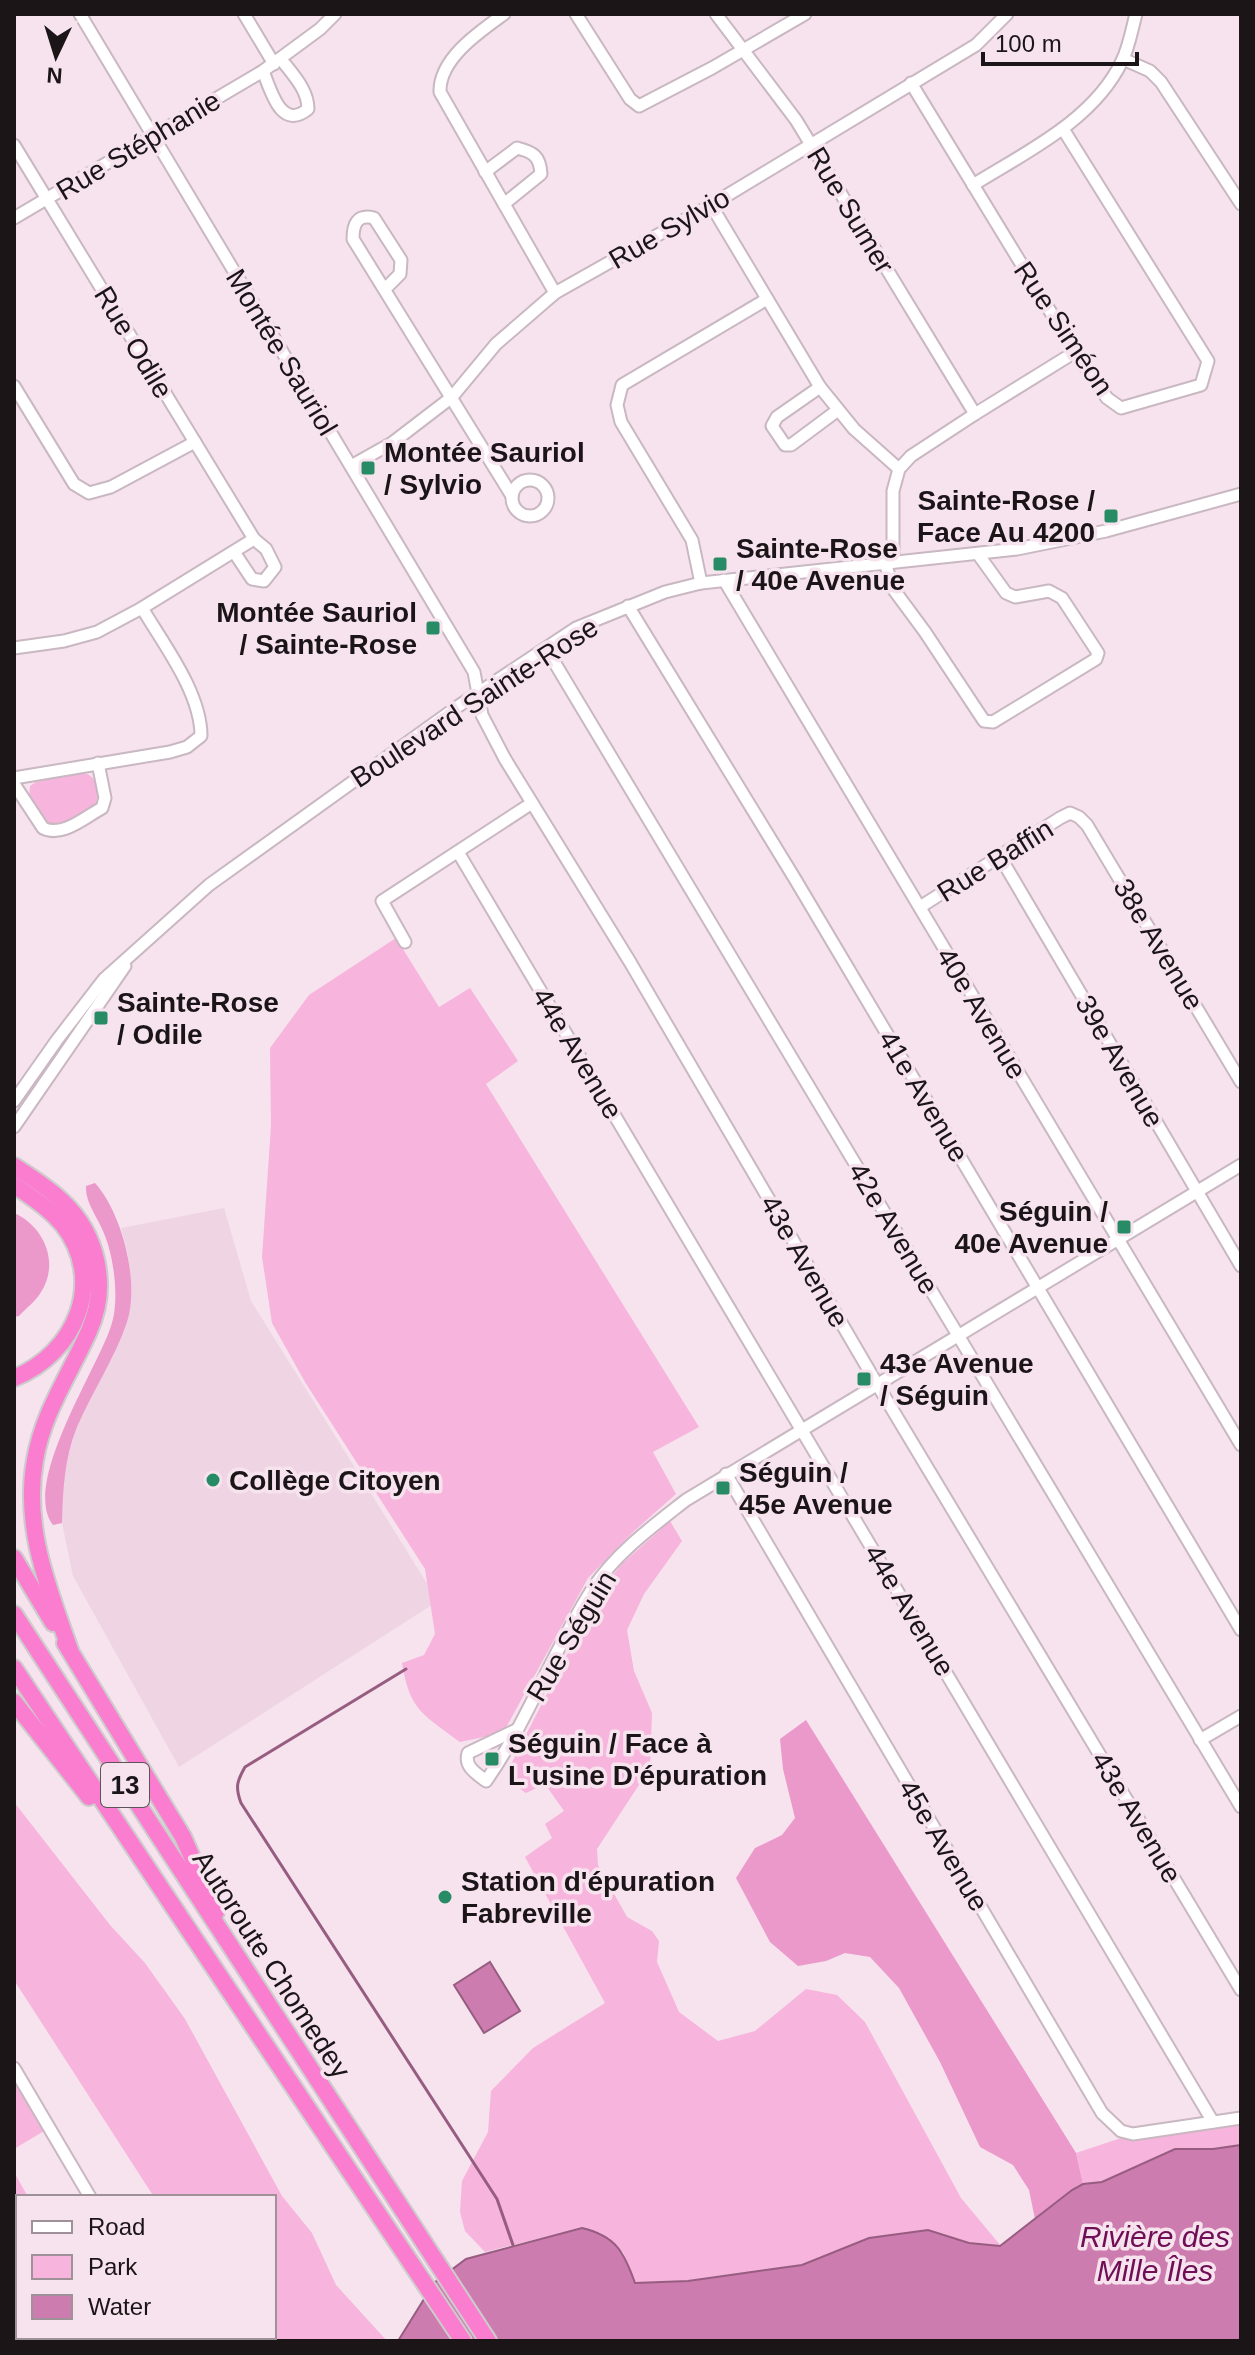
<svg xmlns="http://www.w3.org/2000/svg" width="1255" height="2355" viewBox="0 0 1255 2355" font-family="Arial,sans-serif">
<style>
.built{fill:#efd5e4}
.green{fill:#f7b4dc}
.forest{fill:#eb98cb}
.water{fill:#cc7cae;stroke:#975d81;stroke-width:2}
.lines{fill:none;stroke-linecap:round;stroke-linejoin:round}
.stream{stroke:#975d81;stroke-width:3}
.minor-casing{stroke:#c9b7c1;stroke-width:15}
.highway-casing{stroke:#cdcccc;stroke-width:20}
.minor{stroke:#fff;stroke-width:11}
.highway{stroke:#fb7dcf;stroke-width:16}
.poi-dot{fill:#278b65;stroke:#f6e3ee;stroke-width:3}
.labels{text-anchor:middle;stroke-width:7;stroke-linejoin:round;paint-order:stroke}
.shield{fill:#f6e3ee;stroke:#5d5358;stroke-width:2}
.shield-label{font-size:26px;font-weight:bold;fill:#1b1518}
.street-label{font-size:28px;fill:#1b1518;stroke:#f6e3ee}
.poi-label{font-size:28px;font-weight:bold;fill:#1b1518;stroke:#f6e3ee;text-anchor:start}
.water-label{font-size:30px;font-style:italic;fill:#6f0e55;stroke:#f6e3ee}
</style>
<rect width="100%" height="100%" fill="#f6e3ee"/>
<!-- built -->
<path class="built" d="M224,1208L251,1301L438,1601L179,1767L73,1576L62,1523L63,1470L76,1429L130,1294L128,1255L121,1228Z"/>
<!-- green -->
<g class="green">
<path d="M82,773C98,774 101,794 94,806L58,826L46,824L29,798L30,786L36,782Z"/>
<path d="M396,938L439,1007L470,988L518,1061L486,1084L699,1427L653,1452L676,1494L633,1532L588,1578L503,1733L460,1742C423,1714 410,1711 402,1663L424,1655L435,1634L425,1569L305,1382L272,1323L262,1257L271,1126L270,1048L309,995Z"/>
<path d="M670,1521L682,1541L644,1594L627,1630L634,1671L652,1713L650,1768L597,1849L598,1865L627,1917L652,1931L659,1941L657,1962L679,2012L718,2041L755,2031L806,1989L837,1995L865,2022L961,2198L1001,2246L969,2243L928,2230L869,2238L802,2265L688,2281L635,2283L623,2252L582,2228L485,2252L465,2231L460,2212L462,2181L488,2132L491,2091L533,2048L605,2003L525,1857L552,1838L545,1824L564,1811L545,1784L526,1793L513,1784L507,1772L599,1592L623,1563Z"/>
<path d="M14,1802L110,1925L145,1963L185,2019L282,2196L312,2233L336,2285L387,2341H247L244,2337H274V2197H154L14,1980Z"/>
<path d="M14,2065L49,2128L14,2149Z"/>
<path d="M1241,2118V2145L1213,2149L1175,2150L1102,2183L1083,2184L1076,2153L1133,2134Z"/>
<path d="M14,2172L28,2197H18V2337H45L43,2341H14Z"/>
</g>
<!-- forest -->
<g class="forest">
<path d="M95,1183C122,1213 140,1282 127,1322C115,1358 92,1392 77,1427C64,1459 63,1490 62,1523L53,1525C21,1484 97,1370 111,1326C120,1301 114,1255 103,1231C97,1216 85,1202 86,1186Z"/>
<path d="M14,1213C44,1226 60,1263 41,1292C36,1301 26,1308 19,1316L14,1317Z"/>
<path d="M806,1720L1076,2153L1083,2184L1035,2219L1029,2190L1013,2165L980,2147L940,2062L899,1988L870,1957L845,1953L826,1961L798,1966L770,1942L736,1878L755,1848L782,1835L795,1818L783,1769L780,1739Z"/>
</g>
<!-- water -->
<g class="water">
<path d="M490,1962L520,2011L484,2033L454,1985Z"/>
<path d="M1241,2145V2341H398L434,2283L466,2259L582,2228C616,2236 624,2252 635,2283L688,2281L802,2265L869,2238L928,2230L969,2243L1000,2246L1072,2190L1083,2184L1102,2182L1175,2149H1213Z"/>
</g>
<g class="lines">
<!-- stream -->
<path class="stream" d="M406,1669L245,1767C237,1781 235,1787 241,1803L497,2199L513,2245"/>
<!-- minor casing -->
<g class="minor-casing">
<g id="minor">
<path d="M80,14L474,672L482,715L505,759L630,962L877,1384L1241,1990"/>
<path d="M244,14L274,64"/>
<path d="M504,14C479,32 439,59 440,92L555,293"/>
<path d="M576,14L630,99L639,106L712,68L805,14"/>
<path d="M716,14L796,120L975,414"/>
<path d="M1123,59L1150,71L1161,82L1241,204"/>
<path d="M263,71C271,91 281,131 308,109C308,89 292,74 281,59"/>
<path d="M911,83L1075,352L1107,398L1121,408L1201,385L1208,361L1063,129"/>
<path d="M14,145L254,539L266,549L275,567L264,581L252,579L234,552"/>
<path d="M485,172L517,148C533,152 540,156 541,174L504,204"/>
<path d="M973,185C1026,152 1094,120 1122,61C1129,47 1132,29 1136,14"/>
<path d="M711,205L820,387L854,429L899,469"/>
<path d="M14,218L263,71L320,29L335,14"/>
<path d="M386,288L400,274L401,260L374,218C357,214 353,224 353,239L512,496"/>
<path d="M14,386L74,484L89,493L111,487L195,442"/>
<path d="M820,387L777,417L772,426L785,445H791L838,410"/>
<path d="M351,466L392,443L452,397L496,344L555,293L711,205L976,45L1007,14"/>
<circle cx="530" cy="498" r="18"/>
<path d="M893,562V491L899,469L911,456L975,414L1075,352"/>
<path d="M885,563L894,590L925,632L984,721L993,722L1096,659L1098,653L1062,598L1049,591L1015,597L1006,593L978,554"/>
<path d="M724,580L1241,1445"/>
<path d="M701,583L692,540L621,422L617,405L622,385L767,299"/>
<path d="M628,606L795,879L1241,1630"/>
<path d="M14,648L64,641L97,632L142,608L254,539"/>
<path d="M544,650L556,665L1241,1807"/>
<path d="M14,778L170,752L187,747L201,736C201,693 164,645 142,608"/>
<path d="M14,784L43,828C62,838 85,817 102,808L105,798L98,763"/>
<path d="M458,852L1213,2122"/>
<path d="M999,855L1241,1266"/>
<path d="M920,907L1060,818L1070,813L1079,817L1087,825L1241,1082"/>
<path d="M405,942L382,901L532,803"/>
<path d="M14,1101L57,1040L104,979L209,885L457,707L576,628L665,592L701,583L1017,549L1106,531L1241,494"/>
<path d="M14,1127L125,966"/>
<path d="M726,1474L1102,2113L1121,2131L1133,2134L1241,2118"/>
<path d="M516,1730L468,1753C464,1767 476,1773 486,1781C528,1721 553,1650 593,1588C616,1553 653,1526 686,1500L1241,1165"/>
<path d="M1200,1740L1241,1716"/>
<path d="M14,2068L90,2197"/>
<path d="M172,2337L174,2341"/>
</g>
</g>
<!-- highway casing -->
<g class="highway-casing">
<g id="highway">
<path d="M14,1166C31,1177 49,1188 63,1202C98,1235 109,1287 89,1331C70,1374 43,1412 35,1460C23,1527 48,1587 70,1650"/>
<path d="M14,1185C31,1197 49,1208 63,1225C106,1281 76,1353 14,1378"/>
<path d="M14,1558L53,1623"/>
<path d="M14,1614L488,2341"/>
<path d="M65,1643L183,1837L216,1912"/>
<path d="M14,1668L463,2341"/>
<path d="M14,1702L89,1797"/>
</g>
</g>
<!-- minor -->
<use href="#minor" class="minor"/>
<!-- highway -->
<use href="#highway" class="highway"/>
</g>
<!-- markers -->
<g class="poi-dot">
<rect x="360" y="460" width="16" height="16" rx="4"/>
<rect x="1103" y="508" width="16" height="16" rx="4"/>
<rect x="712" y="556" width="16" height="16" rx="4"/>
<rect x="425" y="620" width="16" height="16" rx="4"/>
<rect x="93" y="1010" width="16" height="16" rx="4"/>
<rect x="1116" y="1219" width="16" height="16" rx="4"/>
<rect x="856" y="1371" width="16" height="16" rx="4"/>
<circle cx="213" cy="1480" r="8"/>
<rect x="715" y="1480" width="16" height="16" rx="4"/>
<rect x="484" y="1751" width="16" height="16" rx="4"/>
<circle cx="445" cy="1897" r="8"/>
</g>
<g class="labels">
<!-- shield labels -->
<rect class="shield" x="101" y="1763" width="48" height="44" rx="6"/>
<g class="shield-label">
<text x="125" y="1794">13</text>
</g>
<!-- street labels -->
<g class="street-label">
<text transform="translate(138 145) rotate(-31)" y="10">Rue Stéphanie</text>
<text transform="translate(851 210) rotate(59)" y="10">Rue Sumer</text>
<text transform="translate(669 228) rotate(-30)" y="10">Rue Sylvio</text>
<text transform="translate(1064 328) rotate(56)" y="10">Rue Siméon</text>
<text transform="translate(134 342) rotate(59)" y="10">Rue Odile</text>
<text transform="translate(282 352) rotate(59)" y="10">Montée Sauriol</text>
<text transform="translate(474 702) rotate(-33)" y="10">Boulevard Sainte-Rose</text>
<text transform="translate(995 860) rotate(-32)" y="10">Rue Baffin</text>
<text transform="translate(1159 944) rotate(59)" y="10">38e Avenue</text>
<text transform="translate(982 1013) rotate(59)" y="10">40e Avenue</text>
<text transform="translate(578 1053) rotate(59)" y="10">44e Avenue</text>
<text transform="translate(1120 1061) rotate(60)" y="10">39e Avenue</text>
<text transform="translate(924 1096) rotate(59)" y="10">41e Avenue</text>
<text transform="translate(894 1228) rotate(59)" y="10">42e Avenue</text>
<text transform="translate(805 1261) rotate(60)" y="10">43e Avenue</text>
<text transform="translate(910 1610) rotate(59)" y="10">44e Avenue</text>
<text transform="translate(571 1636) rotate(-59)" y="10">Rue Séguin</text>
<text transform="translate(1137 1817) rotate(59)" y="10">43e Avenue</text>
<text transform="translate(944 1845) rotate(59)" y="10">45e Avenue</text>
<text transform="translate(272 1964) rotate(57)" y="10">Autoroute Chomedey</text>
</g>
<!-- poi labels -->
<g class="poi-label">
<text x="384" y="462">Montée Sauriol<tspan x="384" dy="32">/ Sylvio</tspan></text>
<text x="1095" y="510" text-anchor="end">Sainte-Rose /<tspan x="1095" dy="32">Face Au 4200</tspan></text>
<text x="736" y="558">Sainte-Rose<tspan x="736" dy="32">/ 40e Avenue</tspan></text>
<text x="417" y="622" text-anchor="end">Montée Sauriol<tspan x="417" dy="32">/ Sainte-Rose</tspan></text>
<text x="117" y="1012">Sainte-Rose<tspan x="117" dy="32">/ Odile</tspan></text>
<text x="1108" y="1221" text-anchor="end">Séguin /<tspan x="1108" dy="32">40e Avenue</tspan></text>
<text x="880" y="1373">43e Avenue<tspan x="880" dy="32">/ Séguin</tspan></text>
<text x="739" y="1482">Séguin /<tspan x="739" dy="32">45e Avenue</tspan></text>
<text x="229" y="1490">Collège Citoyen</text>
<text x="508" y="1753">Séguin / Face à<tspan x="508" dy="32">L'usine D'épuration</tspan></text>
<text x="461" y="1891">Station d'épuration<tspan x="461" dy="32">Fabreville</tspan></text>
</g>
<!-- water labels -->
<g class="water-label">
<text x="1155" y="2247">Rivière des<tspan x="1155" dy="34">Mille Îles</tspan></text>
</g>
</g>
<!-- border -->
<rect width="1255" height="2355" fill="none" stroke="#1b1518" stroke-width="32"/>
<!-- legend -->
<rect x="16" y="2195" width="260" height="144" fill="#f6e3ee" stroke="#9e9198" stroke-width="2"/>
<rect x="32" y="2221" width="40" height="12" fill="#ffffff" stroke="#9e9198" stroke-width="2"/>
<text x="88" y="2235" font-size="24" fill="#1b1518">Road</text>
<rect x="32" y="2255" width="40" height="24" fill="#f7b4dc" stroke="#9e9198" stroke-width="2"/>
<text x="88" y="2275" font-size="24" fill="#1b1518">Park</text>
<rect x="32" y="2295" width="40" height="24" fill="#cc7cae" stroke="#9e9198" stroke-width="2"/>
<text x="88" y="2315" font-size="24" fill="#1b1518">Water</text>
<!-- north arrow -->
<g transform="translate(56 56) rotate(184)" stroke="#f6e3ee" stroke-width="6" paint-order="stroke">
<path d="M0-6L14 30L0 20L-14 30Z" fill="#1b1518"/>
<text y="-12" font-size="22" font-weight="bold" text-anchor="middle" fill="#1b1518">N</text>
</g>
<!-- scale -->
<path d="M983 52v12h154v-12" fill="none" stroke="#1b1518" stroke-width="4"/>
<text x="995" y="52" font-size="24" fill="#1b1518" stroke="#f6e3ee" stroke-width="6" paint-order="stroke">100 m</text>
</svg>
